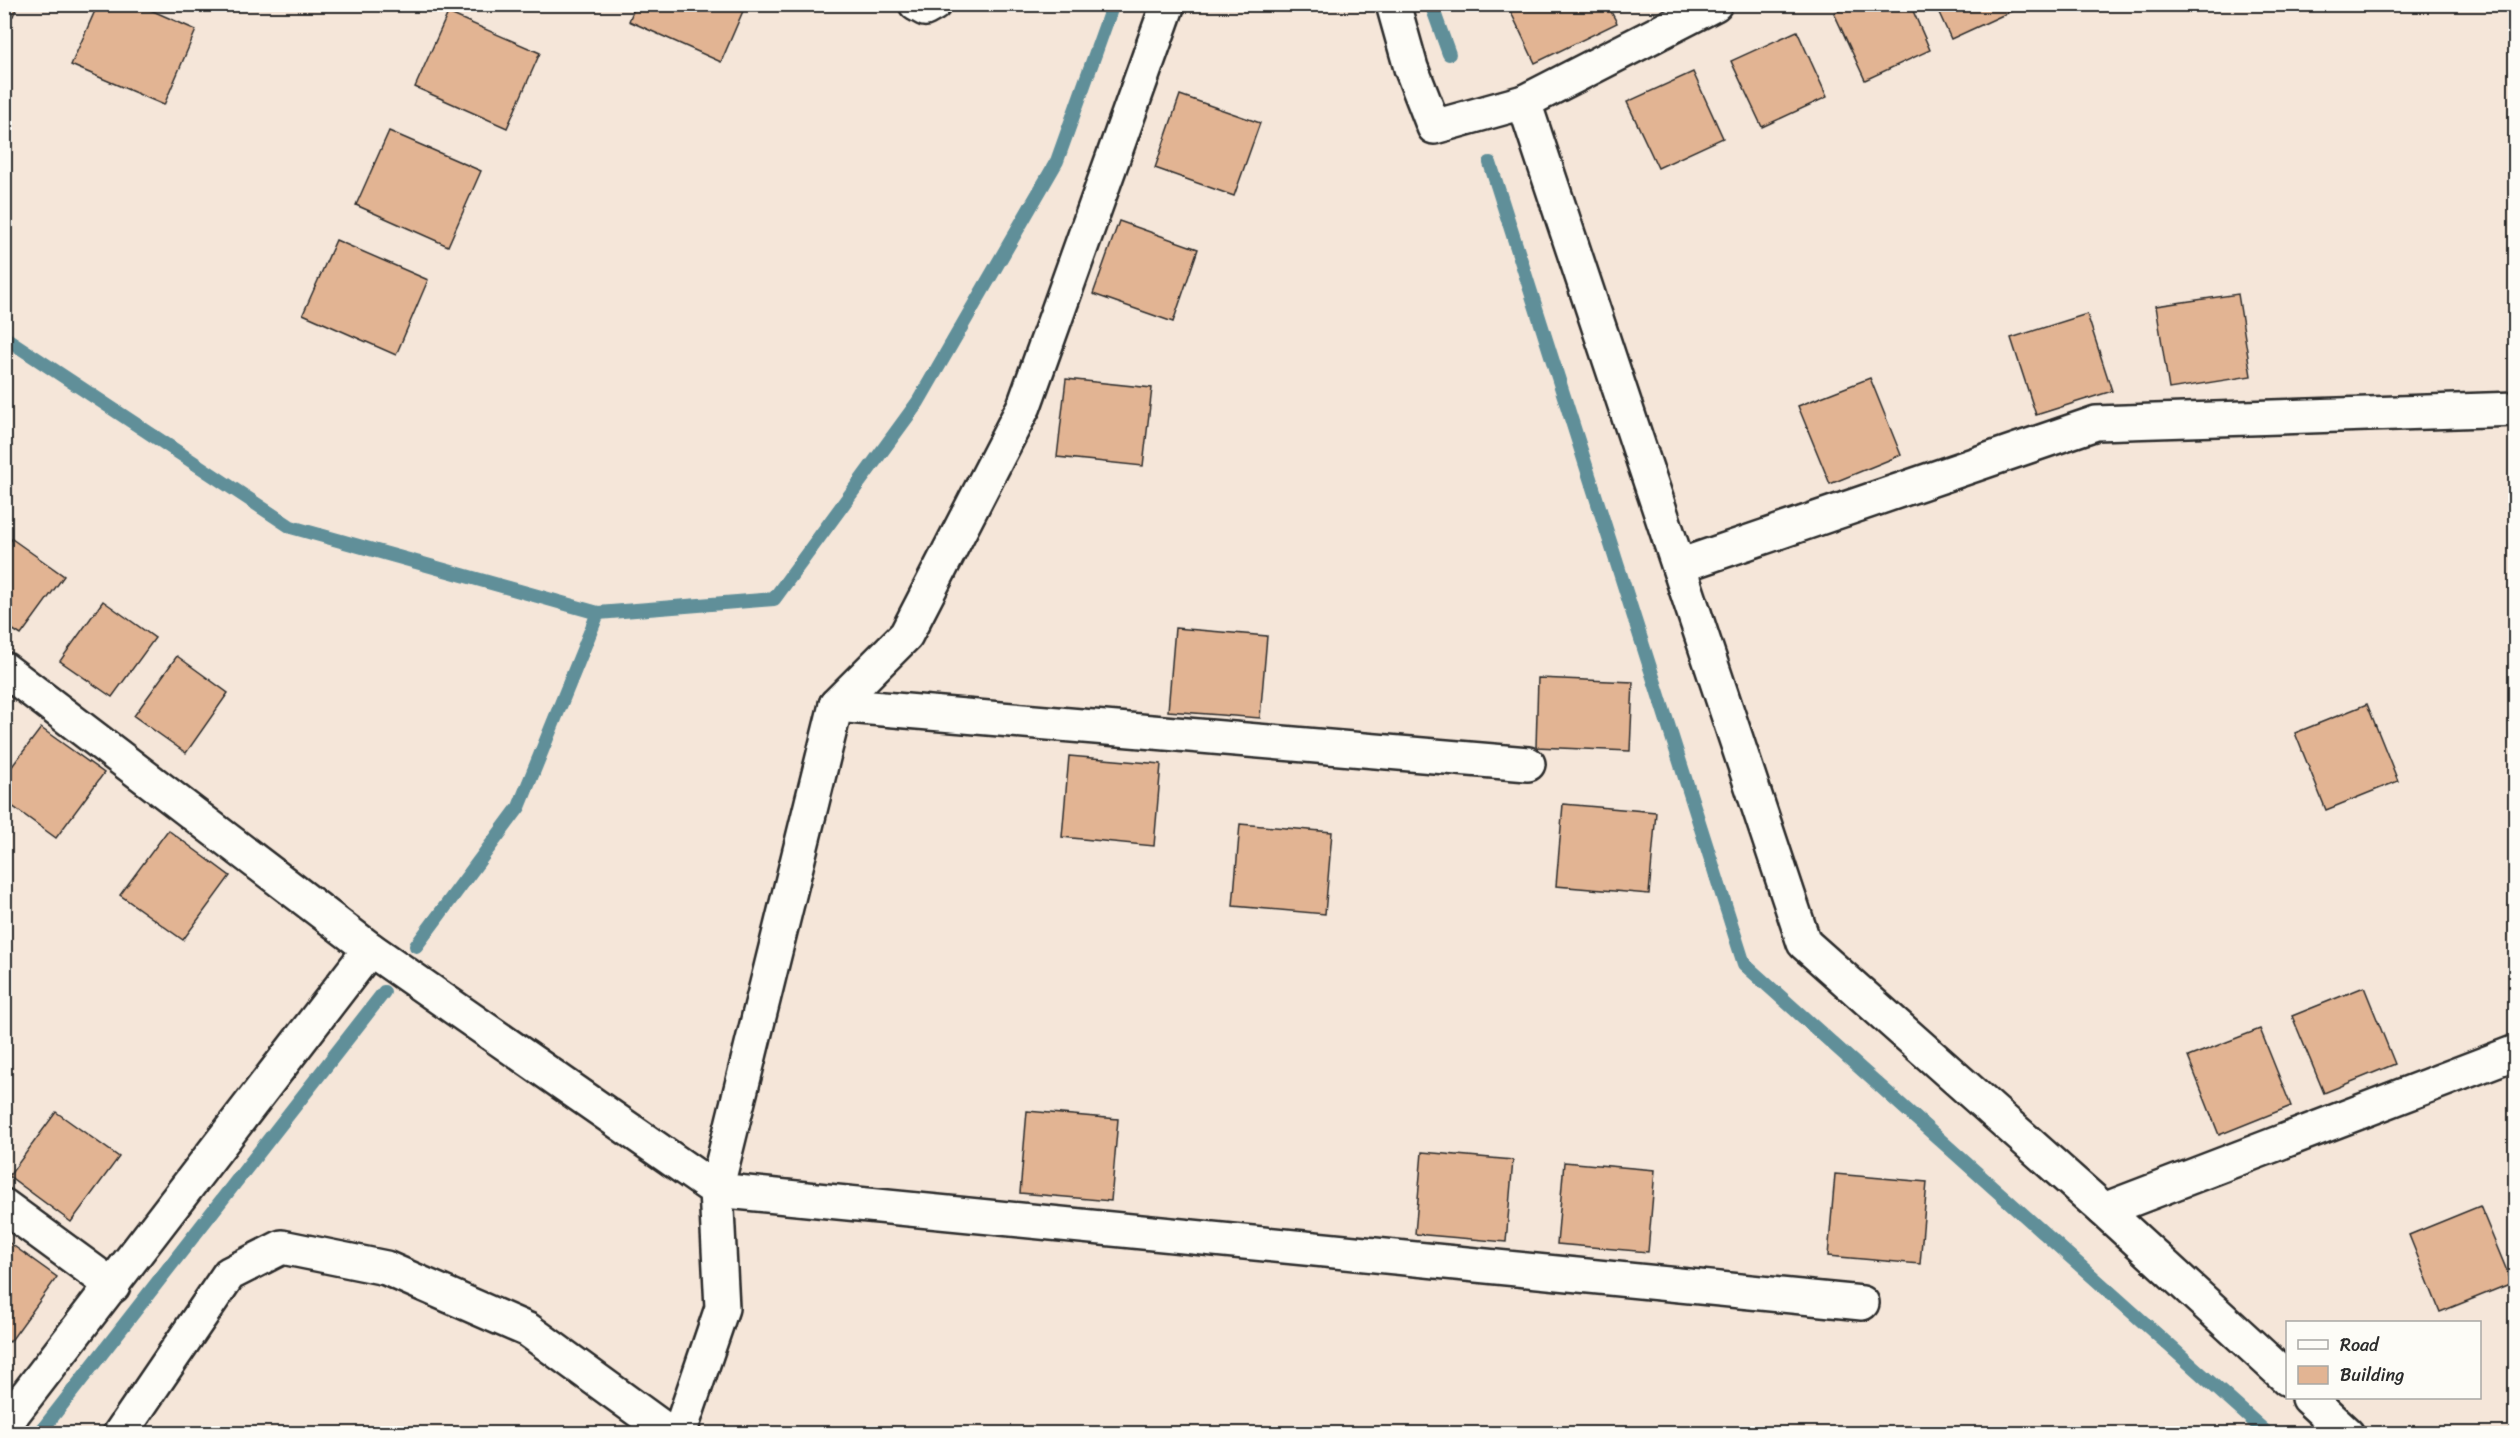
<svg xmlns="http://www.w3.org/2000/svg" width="2520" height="1438" viewBox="0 0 2520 1438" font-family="Sriracha,sans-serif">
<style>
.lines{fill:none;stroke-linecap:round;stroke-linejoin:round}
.stream{stroke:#608f99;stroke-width:14}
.building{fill:#e2b493;stroke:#2b2b2b;stroke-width:1.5}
.minor-casing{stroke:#2b2b2b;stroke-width:38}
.minor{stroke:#fdfcf7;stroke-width:33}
</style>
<rect width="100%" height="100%" fill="#f5e6d9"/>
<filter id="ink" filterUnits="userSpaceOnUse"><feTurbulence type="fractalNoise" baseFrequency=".0167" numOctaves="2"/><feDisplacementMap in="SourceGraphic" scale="12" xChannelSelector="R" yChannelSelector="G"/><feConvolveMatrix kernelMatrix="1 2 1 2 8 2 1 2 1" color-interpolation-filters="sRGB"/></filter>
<g filter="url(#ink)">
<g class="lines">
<!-- stream -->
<g class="stream">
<path d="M1431,4L1449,54"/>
<path d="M1490,163L1744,964L2268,1434"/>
<path d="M4,337L291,527L598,613L774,599L918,402L1057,161L1113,4"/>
<path d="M416,946L519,807L598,613"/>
<path d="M39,1434L384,992"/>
</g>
</g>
<!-- building -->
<g class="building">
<path d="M4,4H18L13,16L4,12Z"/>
<path d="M98,4H137L196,30L164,105L71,65Z"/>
<path d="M636,4H746L721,62L629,21Z"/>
<path d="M1507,4H1607L1617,23L1535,63Z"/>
<path d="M1853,4H1910L1930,50L1865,80L1834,13Z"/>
<path d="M1935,4H2014L2016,9L1951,39Z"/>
<path d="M448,13L540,53L507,128L415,87Z"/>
<path d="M1797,31L1827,97L1762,127L1731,61Z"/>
<path d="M1693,72L1723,138L1658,168L1627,102Z"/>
<path d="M1180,95L1260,123L1234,196L1155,168Z"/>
<path d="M389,131L481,171L448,246L356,205Z"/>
<path d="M1119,221L1198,249L1173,322L1093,294Z"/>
<path d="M336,240L428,280L396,355L303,314Z"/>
<path d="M2238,294L2251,376L2169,389L2156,306Z"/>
<path d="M2087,314L2112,391L2036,415L2011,338Z"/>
<path d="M1870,378L1901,455L1830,484L1798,406Z"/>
<path d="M1066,379L1152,388L1143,466L1057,457Z"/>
<path d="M12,539L64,576L21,635L4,624V548Z"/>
<path d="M103,601L155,638L112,697L60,661Z"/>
<path d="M1175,628L1267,636L1260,718L1168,711Z"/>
<path d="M177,656L228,693L186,753L134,716Z"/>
<path d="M1538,678L1633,682L1630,751L1536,747Z"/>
<path d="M2367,704L2398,781L2326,810L2295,733Z"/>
<path d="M41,728L104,773L56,838L4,800V777Z"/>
<path d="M1069,756L1161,764L1154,846L1062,837Z"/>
<path d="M1563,804L1656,812L1649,894L1556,886Z"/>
<path d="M1240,824L1332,832L1325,914L1233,906Z"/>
<path d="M168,830L230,876L183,940L120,895Z"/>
<path d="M2364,987L2395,1064L2324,1093L2292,1016Z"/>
<path d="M2260,1029L2291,1106L2219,1135L2188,1057Z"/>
<path d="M1027,1111L1118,1119L1111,1201L1020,1193Z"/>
<path d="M56,1112L119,1157L71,1222L9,1176Z"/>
<path d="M1422,1152L1513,1160L1506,1242L1415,1234Z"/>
<path d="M1564,1162L1655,1170L1648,1252L1557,1244Z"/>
<path d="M1835,1174L1927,1182L1920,1264L1828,1256Z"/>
<path d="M2480,1206L2512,1283L2440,1312L2409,1235Z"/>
<path d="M4,1239L57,1277L10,1342L4,1338Z"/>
</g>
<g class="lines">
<!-- minor casing -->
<g class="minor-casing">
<g id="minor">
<path d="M916,4L925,9L934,4"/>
<path d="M1168,4L1024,406L906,635L836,705L716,1190L1862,1303"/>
<path d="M1393,4L1411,68L1434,127L1524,102L1715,4"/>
<path d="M1524,102L1804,943L2104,1210L2288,1379"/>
<path d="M1679,566L2096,423L2516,409"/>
<path d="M4,669L370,949L716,1190L722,1308L679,1434"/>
<path d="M836,705L1528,764"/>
<path d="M4,1206L113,1286"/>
<path d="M2104,1210L2516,1052"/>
<path d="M2308,1398L2347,1434"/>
<path d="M4,1425L370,949"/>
<path d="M120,1434L229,1274L282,1247L386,1268L528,1330L671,1434"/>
</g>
</g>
<!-- minor -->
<use href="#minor" class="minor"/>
</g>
</g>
<!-- margin -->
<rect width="2520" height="1438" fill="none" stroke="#fdfcf7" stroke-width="24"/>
<rect x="12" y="12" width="2496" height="1414" fill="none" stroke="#2b2b2b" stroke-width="2" filter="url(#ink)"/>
<!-- legend -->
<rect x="2286" y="1321" width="195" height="78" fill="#fdfcf7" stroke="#a9a8a5" stroke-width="1.5"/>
<rect x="2298" y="1340" width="30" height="9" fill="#fdfcf7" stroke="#a9a8a5" stroke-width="1.5"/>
<text x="2340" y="1351" font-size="18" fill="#2b2b2b">Road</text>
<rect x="2298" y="1366" width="30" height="18" fill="#e2b493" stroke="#a9a8a5" stroke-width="1.5"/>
<text x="2340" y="1381" font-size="18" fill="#2b2b2b">Building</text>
</svg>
